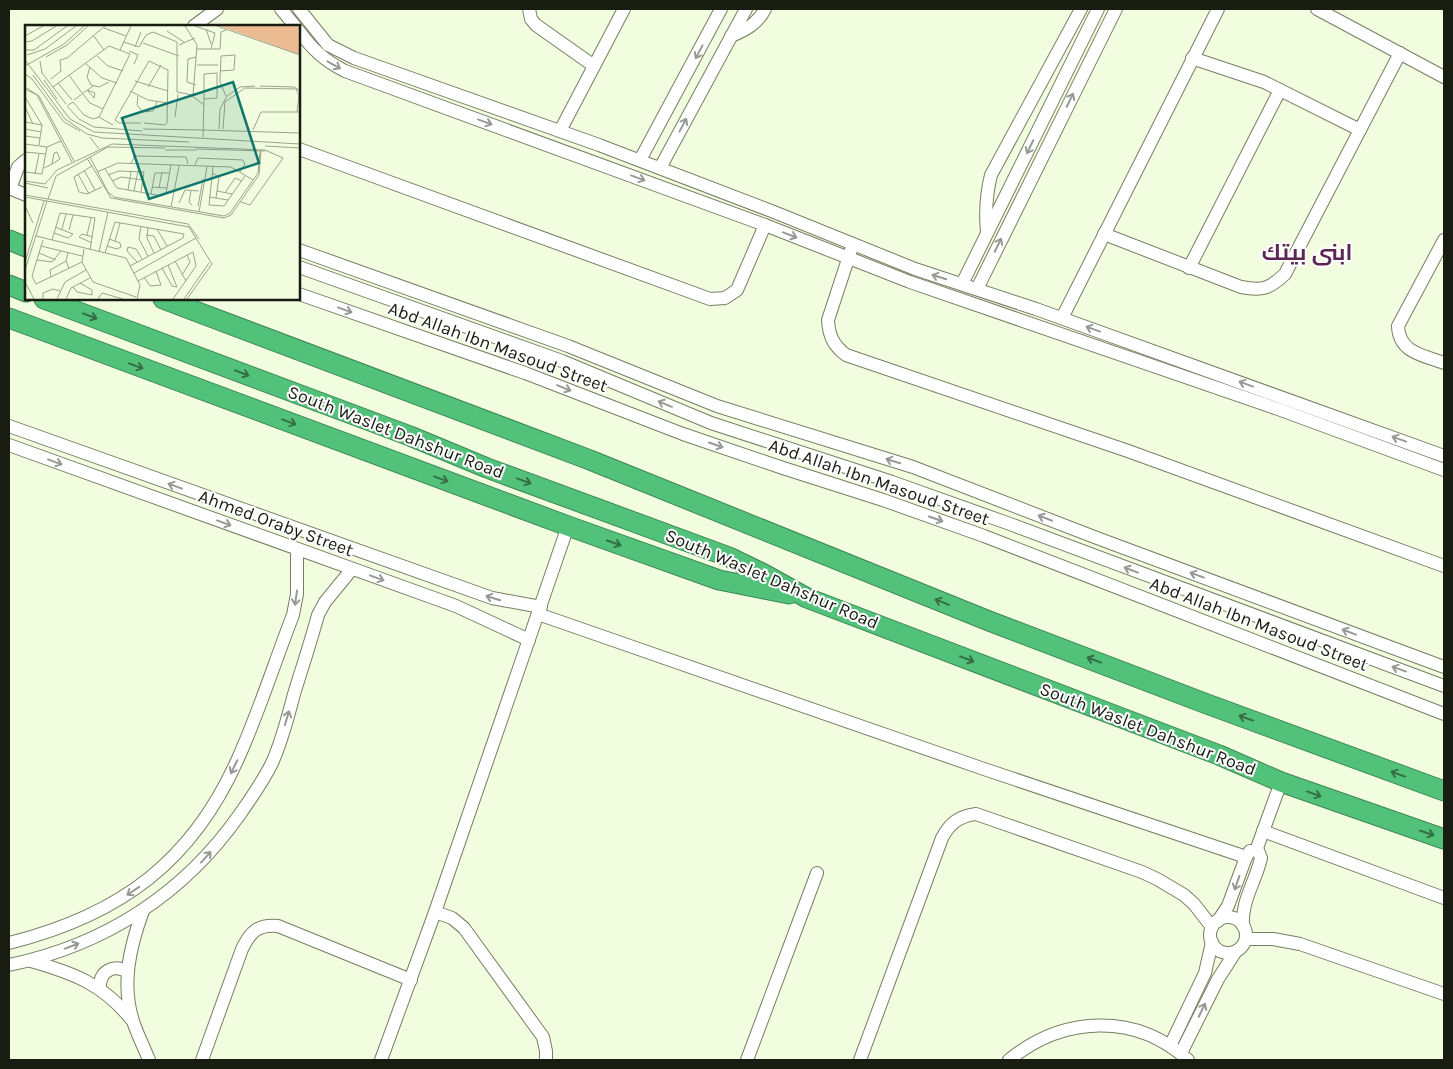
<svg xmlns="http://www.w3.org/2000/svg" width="1453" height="1069" viewBox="0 0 1453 1069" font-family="Karla,Cairo,sans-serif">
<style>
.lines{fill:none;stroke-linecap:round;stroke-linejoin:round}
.minor-casing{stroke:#767f64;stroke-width:14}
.highway-casing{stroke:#3e8755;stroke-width:21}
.minor{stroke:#fff;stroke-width:12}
.highway{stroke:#52c179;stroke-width:19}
.oneway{stroke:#979994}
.oneway2{stroke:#356e45}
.labels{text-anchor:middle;stroke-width:4;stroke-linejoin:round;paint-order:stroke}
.street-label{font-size:18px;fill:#181c11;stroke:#fff}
.district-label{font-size:22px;font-weight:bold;fill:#5c2653;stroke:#fff}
.inset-road{fill:none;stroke:#9ba38d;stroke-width:1}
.view{fill:#0f766e;fill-opacity:0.15;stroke:#0f766e;stroke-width:2.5}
.inset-edge{fill:none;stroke:#181c11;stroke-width:2.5}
</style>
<rect width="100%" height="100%" fill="#f2fddf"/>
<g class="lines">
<!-- minor casing -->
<g class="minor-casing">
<g id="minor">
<path d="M281,9L295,26"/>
<path d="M299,9L328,45L354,58L599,145L774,212L915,269L1036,309L1444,456"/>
<path d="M529,9L531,19L536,25L594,66"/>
<path d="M1317,9L1444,77"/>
<path d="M194,26L217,9"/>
<path d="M299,31C312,49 325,61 345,71L765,225L910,282L1278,409L1444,470"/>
<path d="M731,36C746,30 758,23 765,9"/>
<path d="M1192,58L1264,82L1360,130"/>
<path d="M560,131L624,9"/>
<path d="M299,149L710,299L725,298L737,290L765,225"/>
<path d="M640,160L721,9"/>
<path d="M660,168L746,9"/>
<path d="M9,188L26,195"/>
<path d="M10,189L18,167L26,160"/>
<path d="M987,232C985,211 986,195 991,175L1081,9"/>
<path d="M1104,234L1241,287C1263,291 1269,289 1285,274L1400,53"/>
<path d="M1444,240L1398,326C1399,353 1423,355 1444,363"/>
<path d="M299,250L568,346L717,406L913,467L1097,538L1444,667"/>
<path d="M851,250L828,320C829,336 833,345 846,355L1128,451L1444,566"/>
<path d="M299,267L562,361L711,423L892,482L1010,524L1444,686"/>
<path d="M1189,268L1280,90"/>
<path d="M962,284L1098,9"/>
<path d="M977,289L1116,9"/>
<path d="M299,294L525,373L683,434L783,468L883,500L984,536L1444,714"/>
<path d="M1062,318L1218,9"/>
<path d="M9,426L492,598L541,607"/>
<path d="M9,445L456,606L529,640"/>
<path d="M538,614L984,769L1246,857"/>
<path d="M1263,831L1444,898"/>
<path d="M143,911C130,946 121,984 133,1021C137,1034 144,1047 149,1060"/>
<path d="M435,912L452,918L464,928L543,1037L546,1051V1060"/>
<circle cx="1228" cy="935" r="18"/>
<path d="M1218,921L1228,906L1246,857L1250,851"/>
<path d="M1243,926C1241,901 1256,881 1261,858L1257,848L1281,782"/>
<path d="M1246,939H1273L1300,944L1444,994"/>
<path d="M9,943C121,915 194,861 240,754C260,709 275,661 293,615L297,594V549"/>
<path d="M31,961C73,973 103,984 131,1019"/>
<path d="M9,965C105,945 184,894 240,814C252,797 263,781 272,763C282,741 288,717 294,694C302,668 311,641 318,615L325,602L352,569"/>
<path d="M100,988C99,972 113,963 128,972"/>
<path d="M1170,1046L1205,973L1212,942"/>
<path d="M1181,1053L1218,979L1236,951"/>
<path d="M202,1060L242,949C250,932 258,924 278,926L411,980"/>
<path d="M381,1060L435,912L568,526"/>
<path d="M747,1060L817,873"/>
<path d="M860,1060L942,838C950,823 959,816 976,814L1142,872L1157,879L1184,895L1194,904L1212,927"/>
<path d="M1009,1060C1063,1016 1135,1012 1188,1060"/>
</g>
</g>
<!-- highway casing -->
<g class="highway-casing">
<g id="highway">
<path d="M9,240L26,247"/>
<path d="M9,285L26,292"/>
<path d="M44,299L410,436L487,468L729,557L764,574L807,598L1219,755L1281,782L1444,839"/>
<path d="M163,299L590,460L989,621L1207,704L1444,791"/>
<path d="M9,318L568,526L719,580L789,594"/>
</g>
</g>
<!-- minor -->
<use href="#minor" class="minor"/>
<!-- highway -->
<use href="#highway" class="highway"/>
</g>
<!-- one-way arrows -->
<defs><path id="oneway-shaft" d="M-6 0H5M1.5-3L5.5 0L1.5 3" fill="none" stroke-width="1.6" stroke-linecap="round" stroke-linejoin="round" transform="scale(1.25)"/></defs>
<g class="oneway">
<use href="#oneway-shaft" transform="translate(699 52) rotate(118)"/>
<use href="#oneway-shaft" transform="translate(334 65) rotate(29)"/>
<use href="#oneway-shaft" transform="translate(1070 100) rotate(-64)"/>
<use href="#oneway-shaft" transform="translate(485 122) rotate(20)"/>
<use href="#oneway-shaft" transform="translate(683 125) rotate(-62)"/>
<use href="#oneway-shaft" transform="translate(1030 147) rotate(116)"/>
<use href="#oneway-shaft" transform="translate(638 178) rotate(20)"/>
<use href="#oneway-shaft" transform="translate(790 235) rotate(21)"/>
<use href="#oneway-shaft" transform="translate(998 245) rotate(-64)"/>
<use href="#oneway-shaft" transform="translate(939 277) rotate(-162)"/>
<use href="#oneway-shaft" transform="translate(345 310) rotate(20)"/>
<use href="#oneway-shaft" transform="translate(1093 329) rotate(-160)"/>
<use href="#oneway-shaft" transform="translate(1246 384) rotate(-160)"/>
<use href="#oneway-shaft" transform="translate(564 388) rotate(22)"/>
<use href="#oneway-shaft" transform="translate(665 404) rotate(-157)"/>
<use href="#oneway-shaft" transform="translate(1399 439) rotate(-160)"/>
<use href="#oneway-shaft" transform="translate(716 445) rotate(19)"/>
<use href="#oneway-shaft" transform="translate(893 461) rotate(-163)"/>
<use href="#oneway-shaft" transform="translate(55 462) rotate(20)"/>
<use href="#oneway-shaft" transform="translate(175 486) rotate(-160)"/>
<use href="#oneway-shaft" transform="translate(1045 518) rotate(-159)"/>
<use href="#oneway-shaft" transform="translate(936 519) rotate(19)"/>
<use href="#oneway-shaft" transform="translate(224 523) rotate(20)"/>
<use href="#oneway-shaft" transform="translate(1131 570) rotate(-159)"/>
<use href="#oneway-shaft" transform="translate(1197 575) rotate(-160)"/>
<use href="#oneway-shaft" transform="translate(377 578) rotate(20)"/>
<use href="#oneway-shaft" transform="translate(296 598) rotate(98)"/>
<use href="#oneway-shaft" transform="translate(493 598) rotate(-163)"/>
<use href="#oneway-shaft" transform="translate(1349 632) rotate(-159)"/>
<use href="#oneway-shaft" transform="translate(1399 669) rotate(-160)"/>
<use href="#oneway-shaft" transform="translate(287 718) rotate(-73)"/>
<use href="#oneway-shaft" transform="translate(234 767) rotate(116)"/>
<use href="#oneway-shaft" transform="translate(206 857) rotate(-48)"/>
<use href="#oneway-shaft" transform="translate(1237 883) rotate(109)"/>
<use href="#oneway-shaft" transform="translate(133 891) rotate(146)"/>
<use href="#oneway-shaft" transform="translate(72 946) rotate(-21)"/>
<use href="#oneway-shaft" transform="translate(1202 1010) rotate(-64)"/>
</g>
<g class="oneway2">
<use href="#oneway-shaft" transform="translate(90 316) rotate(21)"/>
<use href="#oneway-shaft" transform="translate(136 366) rotate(20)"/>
<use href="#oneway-shaft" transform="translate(242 373) rotate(21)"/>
<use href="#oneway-shaft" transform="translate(289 422) rotate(20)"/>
<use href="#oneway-shaft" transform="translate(441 479) rotate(20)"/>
<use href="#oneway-shaft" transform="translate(524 481) rotate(20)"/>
<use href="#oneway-shaft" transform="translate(614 543) rotate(19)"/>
<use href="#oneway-shaft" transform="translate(942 602) rotate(-158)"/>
<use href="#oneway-shaft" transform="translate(967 659) rotate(21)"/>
<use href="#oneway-shaft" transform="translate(1094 660) rotate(-159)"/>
<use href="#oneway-shaft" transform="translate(1246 718) rotate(-160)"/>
<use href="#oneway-shaft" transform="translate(1398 774) rotate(-160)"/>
<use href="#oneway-shaft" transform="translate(1314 794) rotate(20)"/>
<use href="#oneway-shaft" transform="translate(1427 833) rotate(19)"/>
</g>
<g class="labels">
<!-- street labels -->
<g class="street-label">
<text transform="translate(498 347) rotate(20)" y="6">Abd Allah Ibn Masoud Street</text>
<text transform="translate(396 432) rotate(21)" y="6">South Waslet Dahshur Road</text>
<text transform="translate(879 482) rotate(19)" y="6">Abd Allah Ibn Masoud Street</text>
<text transform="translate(276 523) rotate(20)" y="6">Ahmed Oraby Street</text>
<text transform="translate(772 579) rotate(23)" y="6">South Waslet Dahshur Road</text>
<text transform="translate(1259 624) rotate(21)" y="6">Abd Allah Ibn Masoud Street</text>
<text transform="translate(1148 729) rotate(21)" y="6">South Waslet Dahshur Road</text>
</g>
<!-- district labels -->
<g class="district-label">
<text x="1307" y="260">ابنى بيتك</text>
</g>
</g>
<!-- overview -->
<g transform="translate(25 25)">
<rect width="275" height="275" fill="#f2fddf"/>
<path d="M195,1H275V30Z" fill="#ebbc92"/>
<path class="inset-road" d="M170,1L190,8L186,24M192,1L275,30M79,3L101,11M181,4L186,19M142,6L159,17M68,10L79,25M0,11L18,1M0,17L7,16L31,1M99,17L114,22L121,10L128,7L152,17V67L168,70L172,20L160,1M118,18L154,31M154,20L170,13M110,22L116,7M172,24H195L196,7L201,5M0,25H9L42,1M95,25L106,1M104,26L113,30L109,39M2,30L20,24L51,1M72,31L83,41L98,46M21,32L42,20L63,1M0,35L45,94L69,107L275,119M15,36L17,48L41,79M60,38L77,53L92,58M172,40H193M0,41L39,19L59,1M65,42L62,52L66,60L74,62L84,57M195,46L209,45L210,30L196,31V32L195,54V57L201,71M0,49L7,54L39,97L55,106M8,50L40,94L62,109L77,113L164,117M44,50L57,68M26,54L36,46L35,35L42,33L80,1M19,55L32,74M110,56L143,66M33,58L47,75M171,60L162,57L163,34L171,32M235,61L269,62L275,66M0,62L14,71L49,136M28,62L84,21L105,29L74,92L68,94L59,90L48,77L43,80M123,62L136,40M0,64L12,70L47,137M62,65L70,68L69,73L63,66M105,66L123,75L143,78M58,69L65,78L78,84M166,70L179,80M113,71L112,80L118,87L128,86L132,77M0,72L17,100L14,120M49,75L68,61M42,81L54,94L69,102L117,106M0,82L8,99M74,92L88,100M150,92L153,69M0,97L17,100M116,98H94L90,95L124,36L143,45L142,98L140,100L119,98M0,104L16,107M118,104L178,105M194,104L195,84L202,71L215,62L230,61M198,104L200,77L220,63L271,64L274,70L272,87M178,105L275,108M228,105L236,87H275M0,111L15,113M65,112L74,124M178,112L179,74L192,73V48L179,49V74M0,119L22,122L36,116M240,121L275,123M171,124L240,126M140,125H172M0,127L21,129M65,132L83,167L89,172L199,191L205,188L233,148L235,126M62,133L86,173L199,193L206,190L234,150L236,126M106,138L110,131L161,132L163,139M170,140L173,133L218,135L220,139L215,147M67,141L49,152L54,167L62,169L77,162M188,142L184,180L199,181L220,151M19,143L27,139L32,136L35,134L32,127L29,128L27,139M80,144L92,163L137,171L141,168L146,140M59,145L70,165M0,147L17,149L22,122M72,147L93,138L206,142L228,155M187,148L194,152L191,173M10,149L14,129M53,149L64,169M83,150L94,146L119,147L116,167M0,156L20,159L32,145L87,119L240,125L258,133L225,180L216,177M87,156L96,152L118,155M0,158L23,163M127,162L142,163M134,163L137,147M103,165L106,147M109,166L113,146M166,166L164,177L167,180M192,166L207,169M200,168L210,153L217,156M126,169L130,148H144M0,170L163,199L174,214M0,172L164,202L187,239L162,274M184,172L203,175M23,174L31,151L83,122L140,123M154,178L160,165L174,166M0,181L8,198M173,181L178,154M146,182L154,141M174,187L182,142M116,201L114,214L123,231M123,202L122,213L129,228M37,204L41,189M132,204L142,221M44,205L48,190M29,208L43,213L48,209L30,202M62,210L66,193M121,210L129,211L136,225M11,211L101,233L115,260L112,274M18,215L7,251L11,259L57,237M27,215L35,188L70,193L65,225M90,216L95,198M67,218L54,212L57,209L68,212M16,221L57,231M82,221L92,224L96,222L95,218L84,214M59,224L57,237L68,257L111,272M74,227L83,187M14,228L31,235M43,228L41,236L44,243M80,228L90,197L159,209L158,213L105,241M12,235L27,237L36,226M150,236L161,256M0,237L19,176M112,237L102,226L103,222L111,224L117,234M137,243L147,261L152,262L143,240M0,245L22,176M109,248L171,213M157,250L165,237L162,230M26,252L25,245L41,236M119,252L125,261L136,260L131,246M113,256L168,227L171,241L148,274M0,257L9,274M48,262L52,267L67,270V265L55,258M18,274V268L28,264L35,266M32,274L40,257L61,245M41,274L46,263L65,253M73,274L77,268L98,274M159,274L184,238"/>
<path class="view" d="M208,57L234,138L124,174L97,93Z"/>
<rect width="275" height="275" class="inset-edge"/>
</g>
<!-- border -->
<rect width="1453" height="1069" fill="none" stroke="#181c11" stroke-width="20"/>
</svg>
